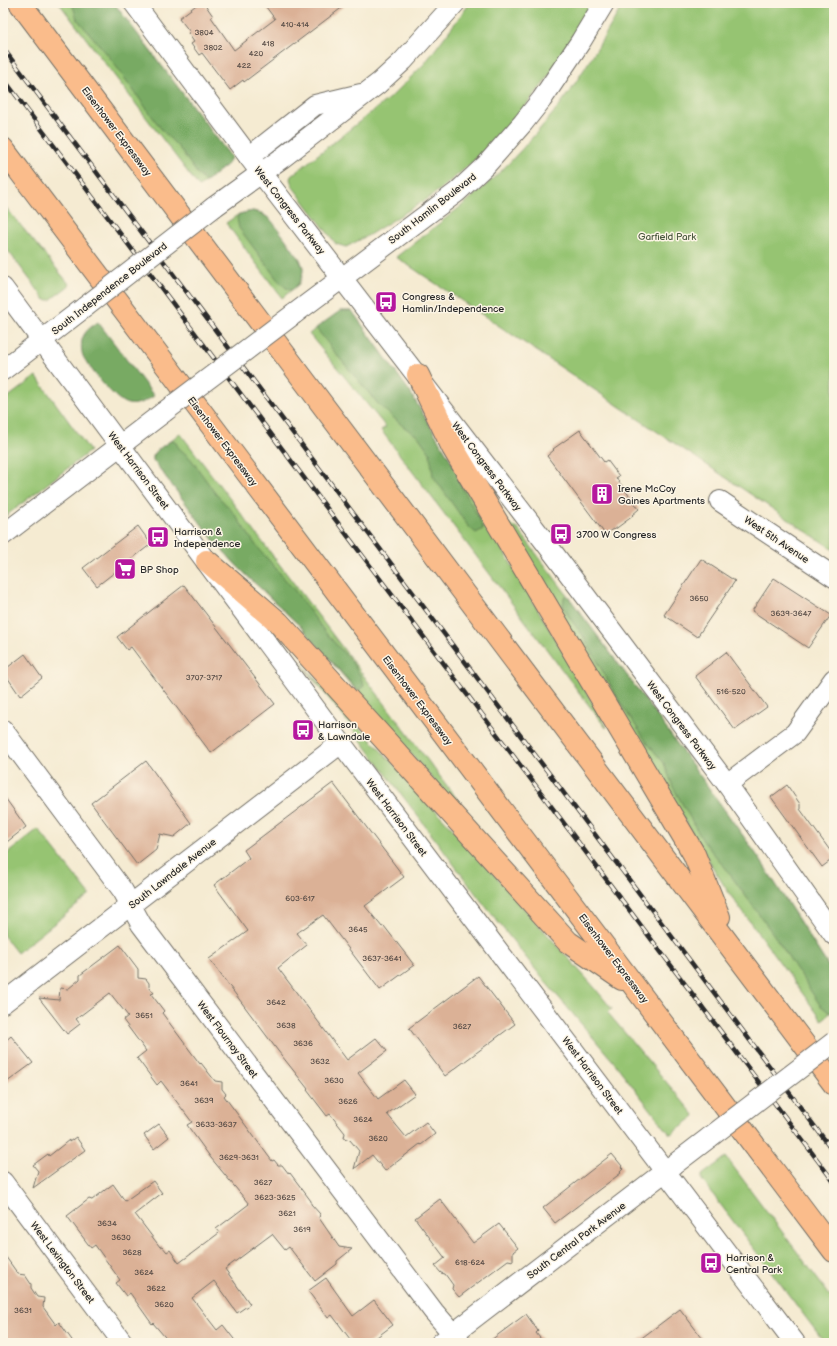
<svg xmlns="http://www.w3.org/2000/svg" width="837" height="1346" viewBox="0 0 837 1346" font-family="'Balsamiq Sans',sans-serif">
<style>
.green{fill:#96c472;stroke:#60784e}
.forest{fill:#78aa64;stroke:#526a48}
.building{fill:#dbb196}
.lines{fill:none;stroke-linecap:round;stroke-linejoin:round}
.minor-casing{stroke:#726e65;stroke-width:22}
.highway-casing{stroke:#726e65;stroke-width:24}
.minor{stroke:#fff;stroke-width:20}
.highway{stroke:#fabc8b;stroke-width:22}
.rail-casing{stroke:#2b2b2b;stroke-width:4.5}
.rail{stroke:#fcf5e5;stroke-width:3;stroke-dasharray:9;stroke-linecap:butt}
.minor-bridge-casing{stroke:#726e65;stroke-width:22;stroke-linecap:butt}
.minor-bridge{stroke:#fff;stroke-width:20}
.labels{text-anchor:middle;stroke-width:3;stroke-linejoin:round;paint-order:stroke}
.number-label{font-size:8px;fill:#574c46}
.street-label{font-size:10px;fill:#2b2b2b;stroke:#fcf5e5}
.park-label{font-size:10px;fill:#4b5940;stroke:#fcf5e5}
.poi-label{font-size:10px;fill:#2b2b2b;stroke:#fcf5e5;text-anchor:start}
</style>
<rect width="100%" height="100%" fill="#fcf5e5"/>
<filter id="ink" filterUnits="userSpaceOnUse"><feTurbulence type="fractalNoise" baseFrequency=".025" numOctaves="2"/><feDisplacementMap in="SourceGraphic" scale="8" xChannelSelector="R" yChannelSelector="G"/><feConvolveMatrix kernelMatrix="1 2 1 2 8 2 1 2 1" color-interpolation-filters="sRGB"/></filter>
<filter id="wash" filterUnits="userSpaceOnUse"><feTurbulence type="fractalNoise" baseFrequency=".012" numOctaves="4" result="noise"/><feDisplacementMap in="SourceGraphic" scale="16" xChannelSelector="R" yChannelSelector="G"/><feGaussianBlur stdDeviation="0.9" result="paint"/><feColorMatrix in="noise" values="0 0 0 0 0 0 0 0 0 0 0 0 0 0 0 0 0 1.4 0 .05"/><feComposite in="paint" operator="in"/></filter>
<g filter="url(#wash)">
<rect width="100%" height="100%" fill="#f5ebd2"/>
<!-- green -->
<g class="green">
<path d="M59,3H114L231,157L228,164L199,187Z"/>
<path d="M470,3H594L547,79L509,126L474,161L443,187L430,197L369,235L346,247L336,244L293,187L290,179L291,176L393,95L425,63Z"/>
<path d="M624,3H834V550L396,257C434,227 475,198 509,163C526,145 543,126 559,106C583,74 603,38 624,3Z"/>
<path d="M3,204L70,285L50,300H45L43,297L3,244Z"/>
<path d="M253,211L262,213L269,219L300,259L303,267L302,276L299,284L282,298L226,223L239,214Z"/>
<path d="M340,311H352L410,392L607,727L606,728L381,430L386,427L309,334Z"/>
<path d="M36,376L90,451L3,518V401Z"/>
<path d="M180,433L460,803L456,806L300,626L240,569L215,542L153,460V456L155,453Z"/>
<path d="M505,522L518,529L655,713L759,858L834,975V1010L822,1020L731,896L718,876Z"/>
<path d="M299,661L482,861L594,987L612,1009L608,1013L695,1116L671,1134L669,1133L613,1061L543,979L479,898L342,715Z"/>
<path d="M38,829L90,895L17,953L3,935V857Z"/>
<path d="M726,1157L834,1301V1343H825L702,1180V1175Z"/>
</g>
<!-- forest -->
<g class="forest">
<path d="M72,3H114L231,157L228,164L205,182L196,172L180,149L162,130L108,55L77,19Z"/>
<path d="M253,211C259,213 265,215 270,219C277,227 302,260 303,269C303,278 299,284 292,290L286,288L277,279L239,228L237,218L239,214Z"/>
<path d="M340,311H352L410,392L458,472L459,482L479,518L483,529L476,533L468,526L433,476L430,453L418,436L404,427L379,405L336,354L316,328Z"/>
<path d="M98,322L154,396C146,401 137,406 128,404C116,402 90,369 84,358C81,353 81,345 82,340C84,331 91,327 98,322Z"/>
<path d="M172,440L175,441L178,447L191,459L215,493L233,512L255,544L295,591L325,632L351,661L360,675L364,686L360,689L357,690L300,626L240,569L215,542L153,460C152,451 165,445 172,440Z"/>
<path d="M567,595L655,713L759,858L834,975V1010L830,1013L820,1005L776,938L724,866L703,841L673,787L664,763L648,744L621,704L582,634L571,620L563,606L564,597Z"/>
</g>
<g id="blocks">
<!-- building -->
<g class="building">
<path d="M199,3H204L213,16L211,17L234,50L275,19L263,3H348L244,82L243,80L230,90L202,53L199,55L191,44L194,42L188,33L190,32L179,18Z"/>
<path d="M580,430L604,462L607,460L619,476L616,478L639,509L632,515L633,516L614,530L613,529L605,534L547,456L554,450L553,449Z"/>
<path d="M138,526L151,544L97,586L83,568Z"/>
<path d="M701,559L735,581L697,637L664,615Z"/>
<path d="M774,578L831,615L808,648L752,611Z"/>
<path d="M184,585L275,704L211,753L131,647L127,650L117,637Z"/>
<path d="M726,652L767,707L735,730L695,676Z"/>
<path d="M25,654L42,678L20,696L3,671Z"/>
<path d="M146,761L191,823L174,837L160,834L156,850L137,865L91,803Z"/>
<path d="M333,783L404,877L365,906L382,927L384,926L414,965L380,990L323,915L297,933L307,945L278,968L347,1060L376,1038L387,1051L358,1073L378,1099L404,1080L415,1094L387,1114L406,1137L426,1122L435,1134L421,1145L420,1144L385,1171L372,1155L354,1169L359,1151L350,1140L344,1138L345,1133L330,1114L327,1116L307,1090L308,1089L278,1051L209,959L248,931L214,885L249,858L244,850Z"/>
<path d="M787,785L800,804V809L834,856V858L822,867L771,797Z"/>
<path d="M3,795L26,827L3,845Z"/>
<path d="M120,945L138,969V978L146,979L149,983V987L154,993L151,994L164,1011L162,1013L200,1064L201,1063L215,1081L222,1082V1089L226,1094L224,1096L272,1161L274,1160L278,1165H282L289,1174L290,1173L311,1201V1204L320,1214L319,1218L339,1247L352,1249L337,1261V1264L315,1281L289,1247L285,1250L272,1234L225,1269L250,1304L237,1313L214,1281L192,1298L217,1330L223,1325L237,1343H170L153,1323L152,1324L130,1293L126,1296L116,1283L120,1280L95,1245L91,1248L67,1216L89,1199L92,1200L113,1184L125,1201L153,1181L162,1193L135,1214L160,1247L162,1246L167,1252L170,1250L179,1263L219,1233L216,1229L249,1204L211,1158L187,1125L192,1122L161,1081L157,1085L137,1058L146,1051L123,1020L128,1016L110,993L76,1019L80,1024L67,1034L39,998L59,1000L60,988L68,989L80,979V975Z"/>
<path d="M478,976L515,1024L445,1076L409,1028Z"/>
<path d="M11,1036L33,1063L3,1085V1043Z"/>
<path d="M159,1124L169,1137L154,1149L144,1135Z"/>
<path d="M76,1137L85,1150L33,1188L38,1171L33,1165L48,1154L49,1156L69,1140V1142Z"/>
<path d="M612,1154L622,1166L621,1167L623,1169L620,1172L621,1173L555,1223L543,1208Z"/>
<path d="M440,1199L473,1243L499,1224L518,1248L513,1252V1261L508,1260L459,1297L452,1289L453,1285L445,1274L441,1273L435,1266L445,1258L415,1218Z"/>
<path d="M3,1253L18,1274L25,1275L31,1284V1288L37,1297L44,1298L43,1307L56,1325L59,1322L74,1343H3Z"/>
<path d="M326,1278L353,1316L374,1300L393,1325L369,1343H353L332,1315L328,1318L308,1291Z"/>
<path d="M680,1309L706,1343H635Z"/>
<path d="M526,1314L538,1331L536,1333L544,1343H487Z"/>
</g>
</g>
</g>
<g filter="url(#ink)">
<use href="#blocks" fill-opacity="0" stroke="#726e65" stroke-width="1"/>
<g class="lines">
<!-- minor casing -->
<g class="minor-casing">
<g id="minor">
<path d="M134,3L261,173L545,542L727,784L834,935"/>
<path d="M249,157L315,105L361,94"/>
<path d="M214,207L282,158L379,83L403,61L455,3"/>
<path d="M3,288L341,743L795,1343"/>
<path d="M294,314L457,192L486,165L523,123L542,99L581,41L604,3"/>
<path d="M3,370L85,307"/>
<path d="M720,501L834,577"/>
<path d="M3,535L164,412"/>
<path d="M3,730L123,891L141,924L434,1312L461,1343"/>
<path d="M727,784L795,733L834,679"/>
<path d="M3,1003L341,743"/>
<path d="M3,1182L123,1343"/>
<path d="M441,1343L710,1137"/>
</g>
</g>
<!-- highway casing -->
<g class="highway-casing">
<g id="highway">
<path d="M20,3L834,1084"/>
<path d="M3,149L834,1251"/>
<path d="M418,375L453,448L694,854L719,917"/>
<path d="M207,561L278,622L568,942L622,979"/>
</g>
</g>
<!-- minor -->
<use href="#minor" class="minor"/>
<!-- highway -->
<use href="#highway" class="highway"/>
<!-- rail casing -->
<g class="rail-casing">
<g id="rail">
<path d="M3,48L834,1152"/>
<path d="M3,78L834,1182"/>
</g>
</g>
<!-- rail -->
<use href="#rail" class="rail"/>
<!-- minor-bridge casing -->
<g class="minor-bridge-casing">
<g id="minor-bridge">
<path d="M85,307L214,207"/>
<path d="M164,412L294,314"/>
<path d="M710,1137L834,1042"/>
</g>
</g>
<!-- minor-bridge -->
<use href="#minor-bridge" class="minor-bridge"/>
</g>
</g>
<!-- icons -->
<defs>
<g id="bus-square" transform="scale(1.15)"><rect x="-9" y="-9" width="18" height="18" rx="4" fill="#b5179e" stroke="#fcf5e5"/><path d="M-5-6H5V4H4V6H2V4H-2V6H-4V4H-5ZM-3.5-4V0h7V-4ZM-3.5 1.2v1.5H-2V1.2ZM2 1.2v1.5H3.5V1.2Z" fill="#fff"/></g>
<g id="building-square" transform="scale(1.15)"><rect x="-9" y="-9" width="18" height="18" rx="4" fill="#b5179e" stroke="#fcf5e5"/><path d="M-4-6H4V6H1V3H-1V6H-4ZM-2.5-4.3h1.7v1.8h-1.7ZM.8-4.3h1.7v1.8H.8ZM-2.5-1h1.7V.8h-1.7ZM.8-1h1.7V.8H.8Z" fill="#fff"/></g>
<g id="supermarket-square" transform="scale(1.15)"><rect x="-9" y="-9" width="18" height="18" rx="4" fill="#b5179e" stroke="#fcf5e5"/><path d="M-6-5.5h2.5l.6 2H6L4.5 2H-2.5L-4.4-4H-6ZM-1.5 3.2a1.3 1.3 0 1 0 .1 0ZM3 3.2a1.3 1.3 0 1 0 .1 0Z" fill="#fff"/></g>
</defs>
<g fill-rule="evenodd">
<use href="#bus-square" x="386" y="302"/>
<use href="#building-square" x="602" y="494"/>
<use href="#bus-square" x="561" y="534"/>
<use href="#bus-square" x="158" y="537"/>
<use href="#supermarket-square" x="125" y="569"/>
<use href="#bus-square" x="303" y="730"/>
<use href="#bus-square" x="711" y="1263"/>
</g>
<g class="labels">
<!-- number labels -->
<g class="number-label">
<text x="295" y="27">410-414</text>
<text x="204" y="35">3804</text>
<text x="268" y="46">418</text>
<text x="213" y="50">3802</text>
<text x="256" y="56">420</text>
<text x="244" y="68">422</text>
<text x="699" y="601">3650</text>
<text x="791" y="616">3639-3647</text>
<text x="204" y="680">3707-3717</text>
<text x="731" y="694">516-520</text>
<text x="300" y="901">603-617</text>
<text x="358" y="932">3645</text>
<text x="382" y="961">3637-3641</text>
<text x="276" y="1005">3642</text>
<text x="144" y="1018">3651</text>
<text x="286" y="1028">3638</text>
<text x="462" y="1029">3627</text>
<text x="303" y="1046">3636</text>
<text x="320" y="1064">3632</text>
<text x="334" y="1083">3630</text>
<text x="189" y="1086">3641</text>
<text x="204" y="1103">3639</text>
<text x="348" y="1104">3626</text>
<text x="363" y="1122">3624</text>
<text x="216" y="1127">3633-3637</text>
<text x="378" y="1141">3620</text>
<text x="239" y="1160">3629-3631</text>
<text x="263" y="1185">3627</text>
<text x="275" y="1200">3623-3625</text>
<text x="287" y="1216">3621</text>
<text x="107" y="1226">3634</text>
<text x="302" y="1232">3619</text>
<text x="121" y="1240">3630</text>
<text x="132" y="1255">3628</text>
<text x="470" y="1265">618-624</text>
<text x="144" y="1275">3624</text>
<text x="156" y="1291">3622</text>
<text x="164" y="1307">3620</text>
<text x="23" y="1313">3631</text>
</g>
<!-- street labels -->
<g class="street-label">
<text transform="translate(117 131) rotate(53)" y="4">Eisenhower Expressway</text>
<text transform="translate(432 208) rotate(-38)" y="4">South Hamlin Boulevard</text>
<text transform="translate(290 210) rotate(52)" y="4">West Congress Parkway</text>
<text transform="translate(109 288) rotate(-38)" y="4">South Independence Boulevard</text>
<text transform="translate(223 441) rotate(53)" y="4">Eisenhower Expressway</text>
<text transform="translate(487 466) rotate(53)" y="4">West Congress Parkway</text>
<text transform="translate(139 470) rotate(53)" y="4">West Harrison Street</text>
<text transform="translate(777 539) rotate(34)" y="4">West 5th Avenue</text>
<text transform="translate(418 700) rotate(53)" y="4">Eisenhower Expressway</text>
<text transform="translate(682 725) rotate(53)" y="4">West Congress Parkway</text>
<text transform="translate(397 817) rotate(53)" y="4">West Harrison Street</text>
<text transform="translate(172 873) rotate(-38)" y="4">South Lawndale Avenue</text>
<text transform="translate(614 958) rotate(53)" y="4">Eisenhower Expressway</text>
<text transform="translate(228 1039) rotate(53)" y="4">West Flournoy Street</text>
<text transform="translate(593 1075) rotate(53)" y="4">West Harrison Street</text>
<text transform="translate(576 1240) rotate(-37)" y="4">South Central Park Avenue</text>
<text transform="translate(63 1262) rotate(53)" y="4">West Lexington Street</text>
</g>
<!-- park labels -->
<g class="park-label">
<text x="667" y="240">Garfield Park</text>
</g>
<!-- poi labels -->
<g class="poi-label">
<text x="402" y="300">Congress &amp;<tspan x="402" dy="12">Hamlin/Independence</tspan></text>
<text x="618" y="492">Irene McCoy<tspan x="618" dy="12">Gaines Apartments</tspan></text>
<text x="174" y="535">Harrison &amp;<tspan x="174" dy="12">Independence</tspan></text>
<text x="576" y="538">3700 W Congress</text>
<text x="140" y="573">BP Shop</text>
<text x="318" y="728">Harrison<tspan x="318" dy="12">&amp; Lawndale</tspan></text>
<text x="726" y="1261">Harrison &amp;<tspan x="726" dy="12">Central Park</tspan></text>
</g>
</g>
<!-- margin -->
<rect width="837" height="1346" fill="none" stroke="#fcf5e5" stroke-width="16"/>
</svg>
